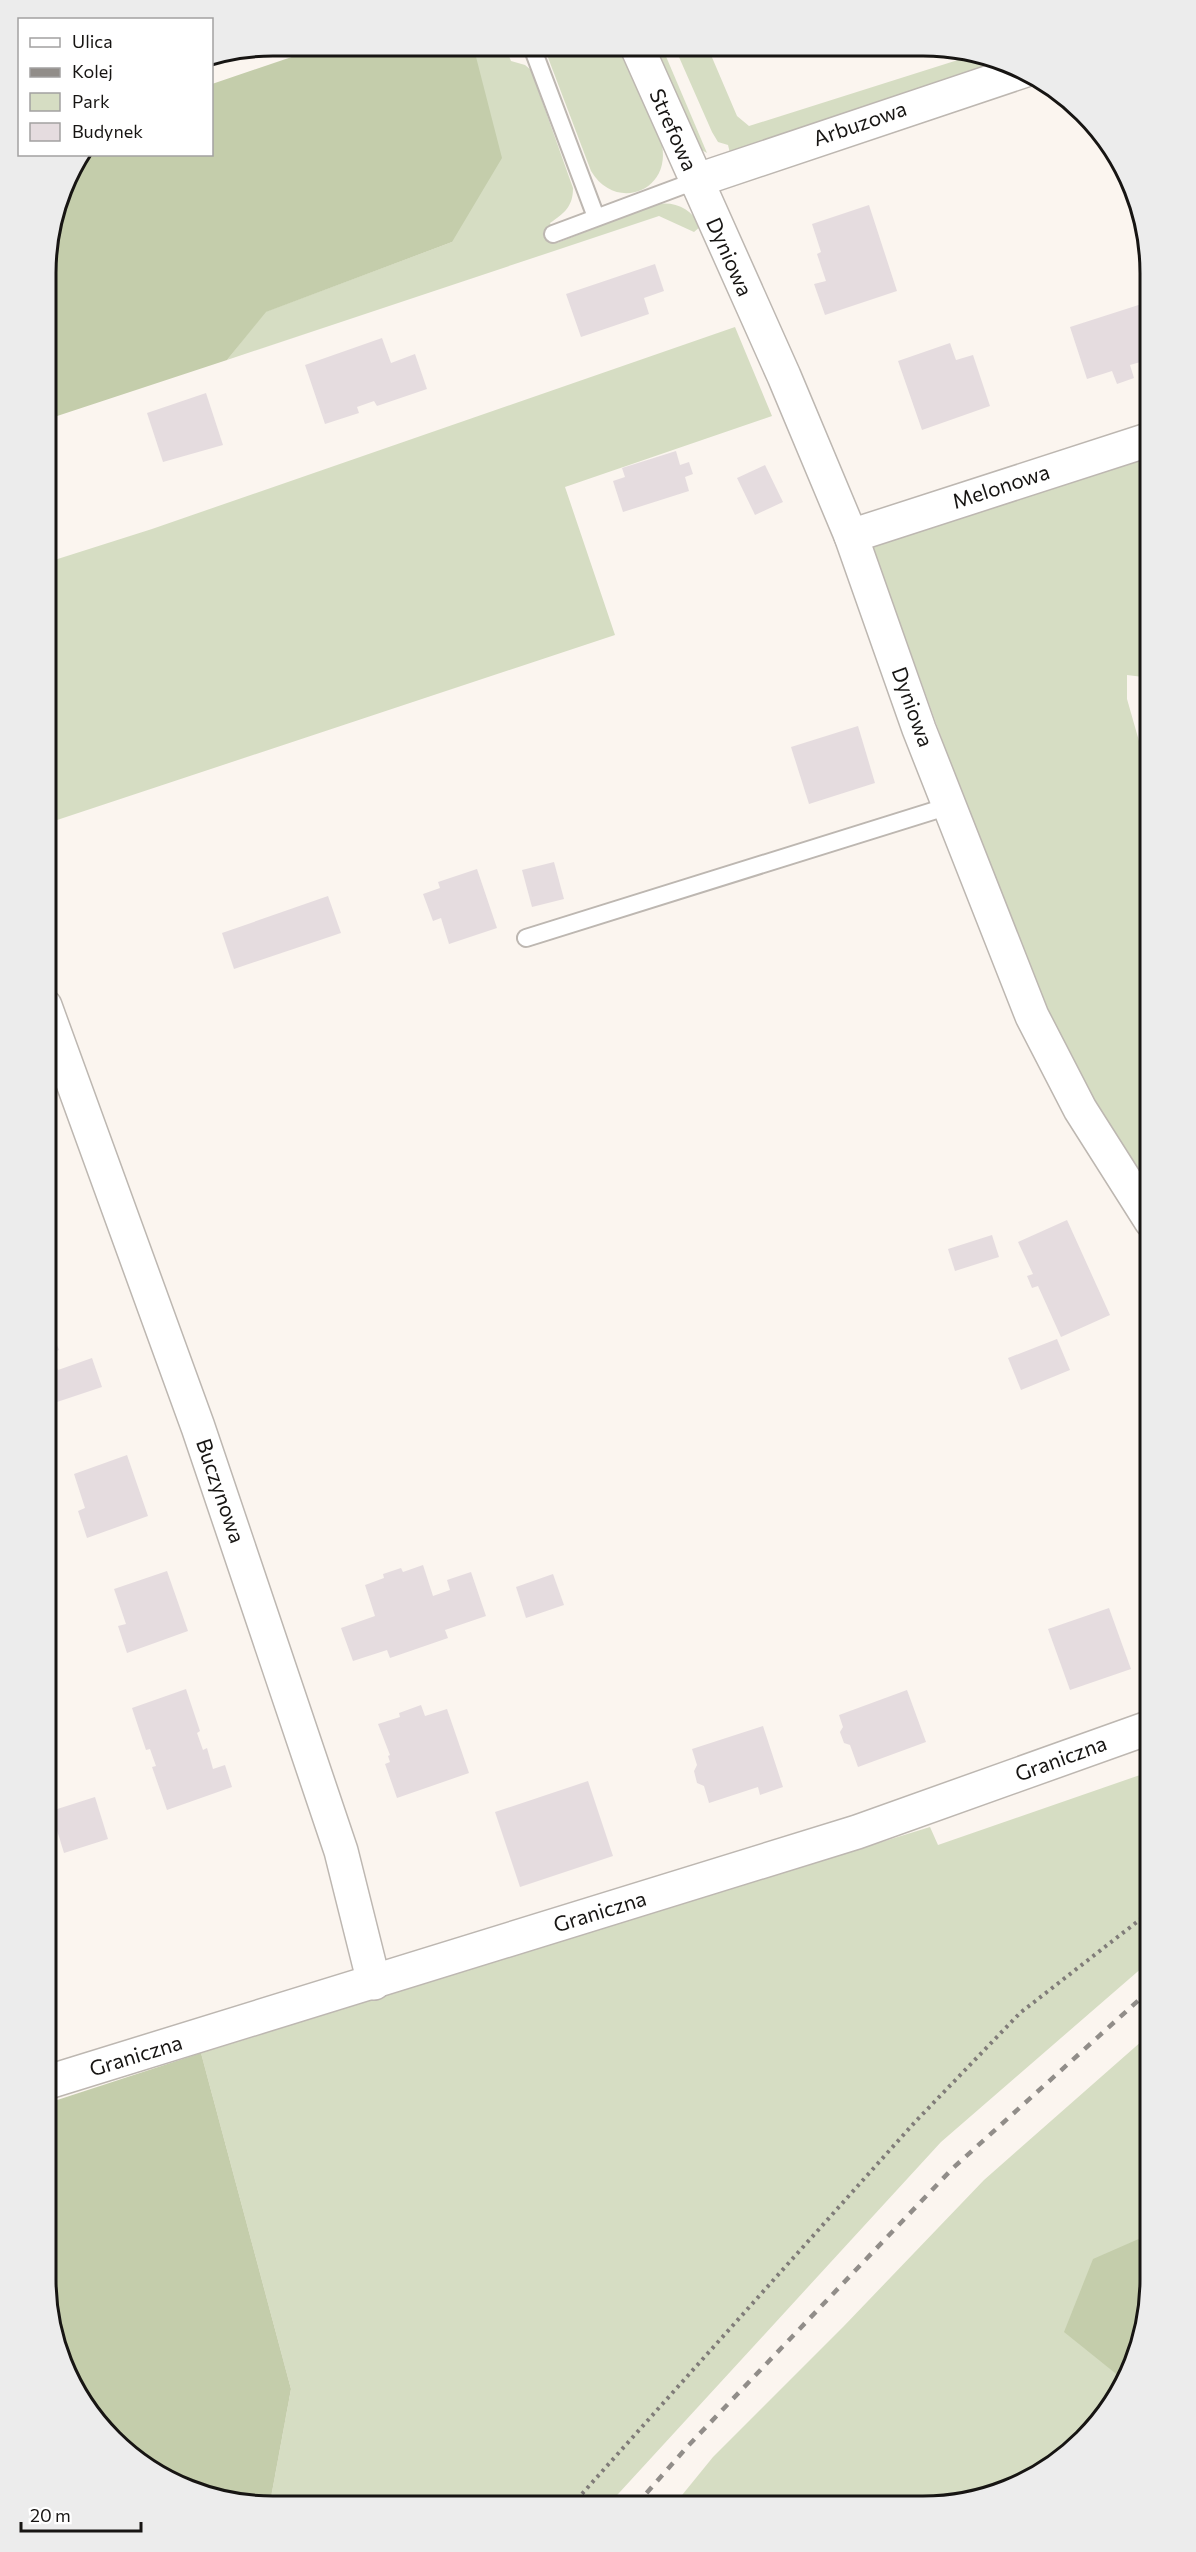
<svg xmlns="http://www.w3.org/2000/svg" width="1196" height="2552" viewBox="0 0 1196 2552" font-family="Commissioner,sans-serif">
<style>
.green{fill:#d6ddc3}
.forest{fill:#c4cdab}
.building{fill:#e5dcdf}
.lines{fill:none;stroke-linecap:round;stroke-linejoin:round}
.service-casing{stroke:#bdb7b1;stroke-width:20}
.minor-casing{stroke:#bdb7b1;stroke-width:36}
.path{stroke:#807c79;stroke-width:4;stroke-dasharray:3 4.5;stroke-linecap:butt}
.service{stroke:#fff;stroke-width:16}
.minor{stroke:#fff;stroke-width:33}
.rail{stroke:#918d89;stroke-width:4.5;stroke-dasharray:8 8;stroke-linecap:butt}
.labels{text-anchor:middle;stroke-width:4.5;stroke-linejoin:round;paint-order:stroke}
.street-label{font-size:21px;fill:#171513;stroke:#fff}
.rim{fill:none;stroke:#171513;stroke-width:3}
</style>
<rect width="100%" height="100%" fill="#fbf5ef"/>
<!-- green -->
<g class="green">
<path d="M444,46H505L511,61L525,65L531,70L573,188C573,206 565,213 550,223L557,243L657,204C676,201 691,209 701,226L694,232L659,216L227,360L265,312L452,242L475,53Z"/>
<path d="M544,47H618L662,145C671,192 615,212 591,171Z"/>
<path d="M655,47H662L707,153L700,149Z"/>
<path d="M675,48H708L737,116L749,126L980,53L1009,63L731,157L728,145L718,142L712,132Z"/>
<path d="M735,327L772,416L565,487L615,635L45,824V563L152,529Z"/>
<path d="M1151,455V678L1127,675V699L1151,783V1174L1138,1171L1090,1093L1051,1019L966,806L872,546Z"/>
<path d="M1151,1751V1960L941,2142L608,2505L270,2503L291,2389L201,2053L930,1827L938,1845L1140,1775Z"/>
<path d="M1151,2033L1150,2295L1134,2366L1095,2429L1050,2469L983,2499L923,2507L674,2505L713,2457L844,2326L984,2180Z"/>
</g>
<!-- forest -->
<g class="forest">
<path d="M327,45L444,46L475,53L502,158L452,242L266,312L227,360L45,420L46,257L68,172L82,155L212,154V84Z"/>
<path d="M201,2053L291,2389L270,2503H228L172,2484L122,2450L83,2406L53,2339L45,2280V2104Z"/>
<path d="M1150,2234C1151,2281 1151,2339 1125,2381L1064,2332L1093,2259Z"/>
</g>
<!-- building -->
<g class="building">
<path d="M869,205L897,291L825,315L814,284L826,281L817,254L821,252L812,224Z"/>
<path d="M655,264L664,291L644,298L649,314L581,337L566,294Z"/>
<path d="M1151,301V359L1130,365L1134,378L1117,384L1112,371L1087,379L1070,327Z"/>
<path d="M382,338L391,363L415,354L427,389L377,406L374,401L357,407L359,413L325,424L305,365Z"/>
<path d="M950,343L956,360L973,355L990,406L922,430L898,361Z"/>
<path d="M206,393L223,445L163,462L147,413Z"/>
<path d="M676,451L680,465L689,462L693,474L685,477L689,491L623,512L613,481L625,477L622,468Z"/>
<path d="M765,465L783,502L755,515L737,478Z"/>
<path d="M858,726L875,783L809,804L791,747Z"/>
<path d="M554,862L564,899L532,907L522,870Z"/>
<path d="M477,869L497,928L449,944L441,918L433,921L423,894L440,888L438,882Z"/>
<path d="M328,896L341,933L234,969L222,933Z"/>
<path d="M1067,1220L1110,1315L1061,1337L1038,1286L1032,1288L1027,1276L1033,1274L1018,1242Z"/>
<path d="M992,1235L999,1257L955,1271L948,1249Z"/>
<path d="M51,1330L59,1350L51,1353L58,1370L92,1358L102,1387L45,1406V1332Z"/>
<path d="M1057,1339L1070,1370L1021,1390L1008,1358Z"/>
<path d="M127,1455L148,1516L87,1538L78,1511L85,1508L74,1474Z"/>
<path d="M423,1565L433,1596L450,1590L447,1580L471,1572L486,1616L445,1630L448,1638L390,1658L387,1650L353,1661L341,1628L375,1616L365,1585L384,1578L383,1574L401,1568L403,1572Z"/>
<path d="M167,1571L188,1631L127,1653L118,1626L126,1624L114,1589Z"/>
<path d="M553,1574L564,1605L526,1618L516,1587Z"/>
<path d="M1109,1608L1131,1669L1070,1690L1048,1629Z"/>
<path d="M186,1689L200,1731L197,1733L203,1750L207,1748L213,1769L225,1765L232,1787L167,1810L152,1767L156,1766L150,1749L146,1750L132,1708Z"/>
<path d="M907,1690L926,1742L858,1767L850,1745L844,1743L840,1732L843,1727L839,1715Z"/>
<path d="M421,1705L425,1716L447,1709L469,1773L397,1798L385,1764L390,1762L388,1756L390,1755L378,1724L400,1717L399,1713Z"/>
<path d="M763,1726L783,1787L760,1795L758,1787L709,1803L704,1786L697,1783L694,1771L697,1765L692,1749Z"/>
<path d="M588,1781L613,1856L520,1887L495,1812Z"/>
<path d="M95,1797L108,1839L64,1853L51,1811Z"/>
</g>
<g class="lines">
<!-- service casing -->
<g class="service-casing">
<g id="service">
<path d="M532,47L596,217"/>
<path d="M553,234L695,181"/>
<path d="M526,938L949,806"/>
</g>
</g>
<!-- minor casing -->
<g class="minor-casing">
<g id="minor">
<path d="M637,47L784,376L851,536L919,729L1032,1016L1080,1109L1151,1221"/>
<path d="M695,181L1026,70"/>
<path d="M851,536L1151,439"/>
<path d="M45,1006L198,1427L341,1851L374,1983"/>
<path d="M45,2083L857,1832L1151,1727"/>
</g>
</g>
<!-- path -->
<path class="path" d="M572,2505L915,2122L1020,2013L1151,1911"/>
<!-- service -->
<use href="#service" class="service"/>
<!-- minor -->
<use href="#minor" class="minor"/>
<!-- rail -->
<path class="rail" d="M636,2505L687,2447L953,2168L1151,1989"/>
</g>
<g class="labels">
<!-- street labels -->
<g class="street-label">
<text transform="translate(860 124) rotate(-19)" y="7">Arbuzowa</text>
<text transform="translate(673 130) rotate(66)" y="7">Strefowa</text>
<text transform="translate(729 257) rotate(66)" y="7">Dyniowa</text>
<text transform="translate(1001 487) rotate(-18)" y="7">Melonowa</text>
<text transform="translate(912 707) rotate(70)" y="7">Dyniowa</text>
<text transform="translate(220 1491) rotate(71)" y="7">Buczynowa</text>
<text transform="translate(1061 1759) rotate(-20)" y="7">Graniczna</text>
<text transform="translate(600 1912) rotate(-17)" y="7">Graniczna</text>
<text transform="translate(136 2056) rotate(-17)" y="7">Graniczna</text>
</g>
</g>
<!-- crop -->
<path d="M0 0H1196V2552H0ZM273 56H923A217 217 0 0 1 1140 273V2279A217 217 0 0 1 923 2496H273A217 217 0 0 1 56 2279V273A217 217 0 0 1 273 56Z" fill="#ececec" fill-rule="evenodd"/>
<path class="rim" d="M273 56H923A217 217 0 0 1 1140 273V2279A217 217 0 0 1 923 2496H273A217 217 0 0 1 56 2279V273A217 217 0 0 1 273 56Z"/>
<!-- legend -->
<rect x="18" y="18" width="195" height="138" fill="#ffffff" stroke="#a2a1a1" stroke-width="1.5"/>
<rect x="30" y="38" width="30" height="9" fill="#ffffff" stroke="#a2a1a1" stroke-width="1.5"/>
<text x="72" y="48" font-size="18" fill="#171513">Ulica</text>
<rect x="30" y="68" width="30" height="9" fill="#918d89" stroke="#a2a1a1" stroke-width="1.5"/>
<text x="72" y="78" font-size="18" fill="#171513">Kolej</text>
<rect x="30" y="93" width="30" height="18" fill="#d6ddc3" stroke="#a2a1a1" stroke-width="1.5"/>
<text x="72" y="108" font-size="18" fill="#171513">Park</text>
<rect x="30" y="123" width="30" height="18" fill="#e5dcdf" stroke="#a2a1a1" stroke-width="1.5"/>
<text x="72" y="138" font-size="18" fill="#171513">Budynek</text>
<!-- scale -->
<path d="M21 2522v9h120v-9" fill="none" stroke="#171513" stroke-width="3"/>
<text x="30" y="2522" font-size="18" fill="#171513" stroke="#ffffff" stroke-width="4.5" paint-order="stroke">20 m</text>
</svg>
